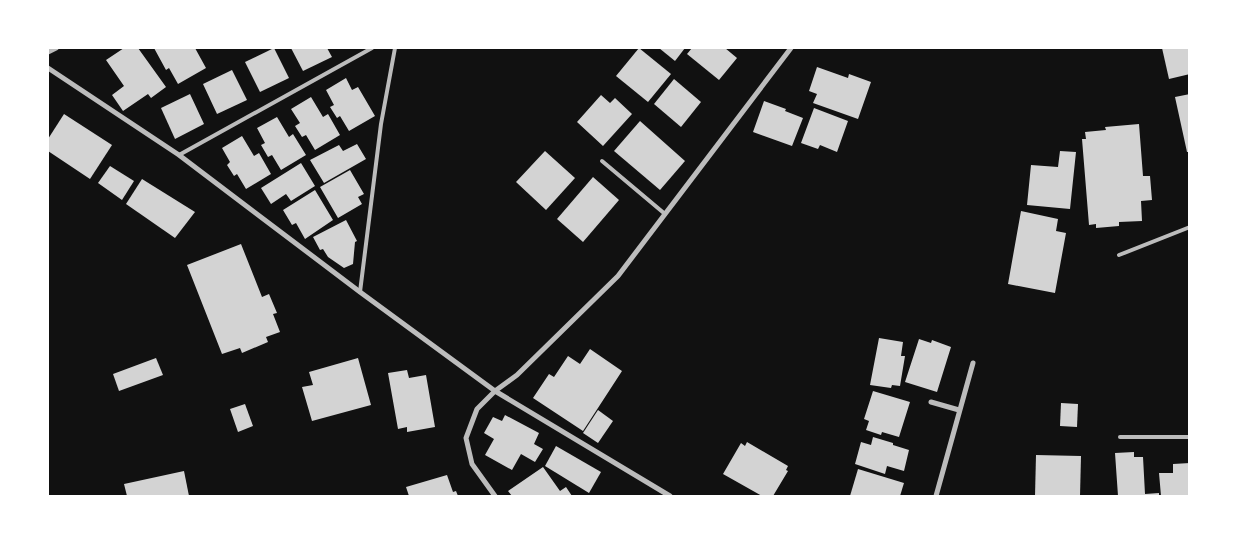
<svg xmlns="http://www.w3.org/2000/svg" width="1237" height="544" viewBox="0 0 1237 544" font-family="'Work Sans',sans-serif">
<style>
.building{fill:#d3d3d3}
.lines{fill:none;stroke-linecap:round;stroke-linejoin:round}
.service{stroke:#bcbcbc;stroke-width:4}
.minor{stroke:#bcbcbc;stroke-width:5}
</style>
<rect width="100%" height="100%" fill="#111"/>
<!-- building -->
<g class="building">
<path d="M124,48H138L166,87L151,98L148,94L123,111L112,95L124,86L106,60Z"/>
<path d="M154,48H195L206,68L178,84L169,68L166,70Z"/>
<path d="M274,48L289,78L260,92L245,62Z"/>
<path d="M291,48H327L332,57L303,71Z"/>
<path d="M639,48L671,74L648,102L616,76Z"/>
<path d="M659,48H685L675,61Z"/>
<path d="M692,48H725L737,58L719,80L687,54Z"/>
<path d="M1162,48H1190V74L1169,79Z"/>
<path d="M817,67L848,78L849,74L871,82L858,119L813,103L817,94L809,91Z"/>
<path d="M232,70L247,100L217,114L203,84Z"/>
<path d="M346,78L352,90L358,87L375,116L349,131L340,116L337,118L330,107L334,105L326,90Z"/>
<path d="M674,79L701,102L681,127L654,104Z"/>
<path d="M190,94L204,124L175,139L161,108Z"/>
<path d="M1190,94V152H1187L1175,97Z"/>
<path d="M601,95L610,103L615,98L632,114L603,146L577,122Z"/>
<path d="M311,97L323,117L328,114L340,135L315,150L306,135L302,137L295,126L300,123L291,109Z"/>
<path d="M764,101L786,109L785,111L803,118L792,146L753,132Z"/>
<path d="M814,108L848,121L837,152L820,145L818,149L801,143Z"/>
<path d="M64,114L112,145L90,179L48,151V139Z"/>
<path d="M277,117L289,137L293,134L306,155L281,170L272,155L268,157L261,145L265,143L257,128Z"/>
<path d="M640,121L685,161L660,190L614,151Z"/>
<path d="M1139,124L1143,176H1150L1152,200L1141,201L1142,221L1119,222V226L1096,228V224L1089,225L1082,139H1086L1085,132L1106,130L1105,127Z"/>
<path d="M242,136L254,156L259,153L271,174L246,189L237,174L234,176L227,165L230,162L222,148Z"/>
<path d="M357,144L366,159L324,183L310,160L339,145L343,151Z"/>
<path d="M545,151L575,178L546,210L516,182Z"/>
<path d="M1060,151L1076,152L1070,209L1027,205L1031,165L1058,167Z"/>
<path d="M301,163L315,186L291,201L286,194L271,204L261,188Z"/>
<path d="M110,166L134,181L122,200L98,183Z"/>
<path d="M350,170L364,194L358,197L362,204L338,218L320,187Z"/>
<path d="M593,177L619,200L583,242L557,219Z"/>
<path d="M142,179L195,212L175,238L126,204Z"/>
<path d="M315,190L333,220L305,239L296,223L292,225L283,210Z"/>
<path d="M1021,211L1058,219L1056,231L1066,233L1055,293L1008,284Z"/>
<path d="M346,220L357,241L355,242L353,264L344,268L328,257L323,249L320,250L313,237Z"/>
<path d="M241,244L262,297L269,294L277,313L273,314L280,332L266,337L268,342L242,353L240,348L222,354L187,265Z"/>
<path d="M879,338L903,342L901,356H905L900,386L892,385L891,388L870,385Z"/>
<path d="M919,339L931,343L932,340L951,347L937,392L905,382Z"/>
<path d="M590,349L622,371L583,431L533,398L549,374L554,377L568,356L580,364Z"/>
<path d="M156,358L163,375L119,391L113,374Z"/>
<path d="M358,358L371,405L312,421L302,387L313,385L309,372Z"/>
<path d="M407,370L409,378L426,375L435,427L407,432V427L398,429L388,373Z"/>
<path d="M873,391L910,402L899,437L882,432L881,435L866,430L869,421L864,419Z"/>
<path d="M1061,403L1078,404L1077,427L1060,426Z"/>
<path d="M245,404L253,426L238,432L230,409Z"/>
<path d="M598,410L613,421L598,443L583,433Z"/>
<path d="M505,415L539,433L534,444L543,449L535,462L521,454L512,470L485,455L494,439L484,433L493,417L502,421Z"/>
<path d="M873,437L893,443V445L909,450L904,471L887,466L885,474L855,464L861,442L871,445Z"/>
<path d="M747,442L788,466L786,470L788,471L773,496H762L723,474L741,443L745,446Z"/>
<path d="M556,446L601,472L589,493L545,466Z"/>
<path d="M1134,452V457H1143L1145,494L1159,493V496H1118L1115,453Z"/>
<path d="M1036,455L1081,456L1080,496H1035Z"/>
<path d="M1190,463V496H1161L1159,473H1173V464Z"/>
<path d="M543,467L560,491L566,487L572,496H512L508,491Z"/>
<path d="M858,469L904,483L900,496H850Z"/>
<path d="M184,471L189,496H127L124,484Z"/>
<path d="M447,475L453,492L456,491L458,496H409L406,487Z"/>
</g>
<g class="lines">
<!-- service -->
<g class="service">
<path d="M179,155L372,48"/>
<path d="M602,161L665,214"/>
<path d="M1119,255L1190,227"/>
<path d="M360,292L381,124L395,48"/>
<path d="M1120,437H1190"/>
</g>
<!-- minor -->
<g class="minor">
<path d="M48,52L56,48"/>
<path d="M48,68L179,155L360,292L495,391L670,496"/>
<path d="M931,402L959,410"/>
<path d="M495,496L472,464L466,438L477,409L495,391L517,375L618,276L791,48"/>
<path d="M936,496L973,363"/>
</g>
</g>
<!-- border -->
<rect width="1237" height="544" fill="none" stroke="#ffffff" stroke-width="98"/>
</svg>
